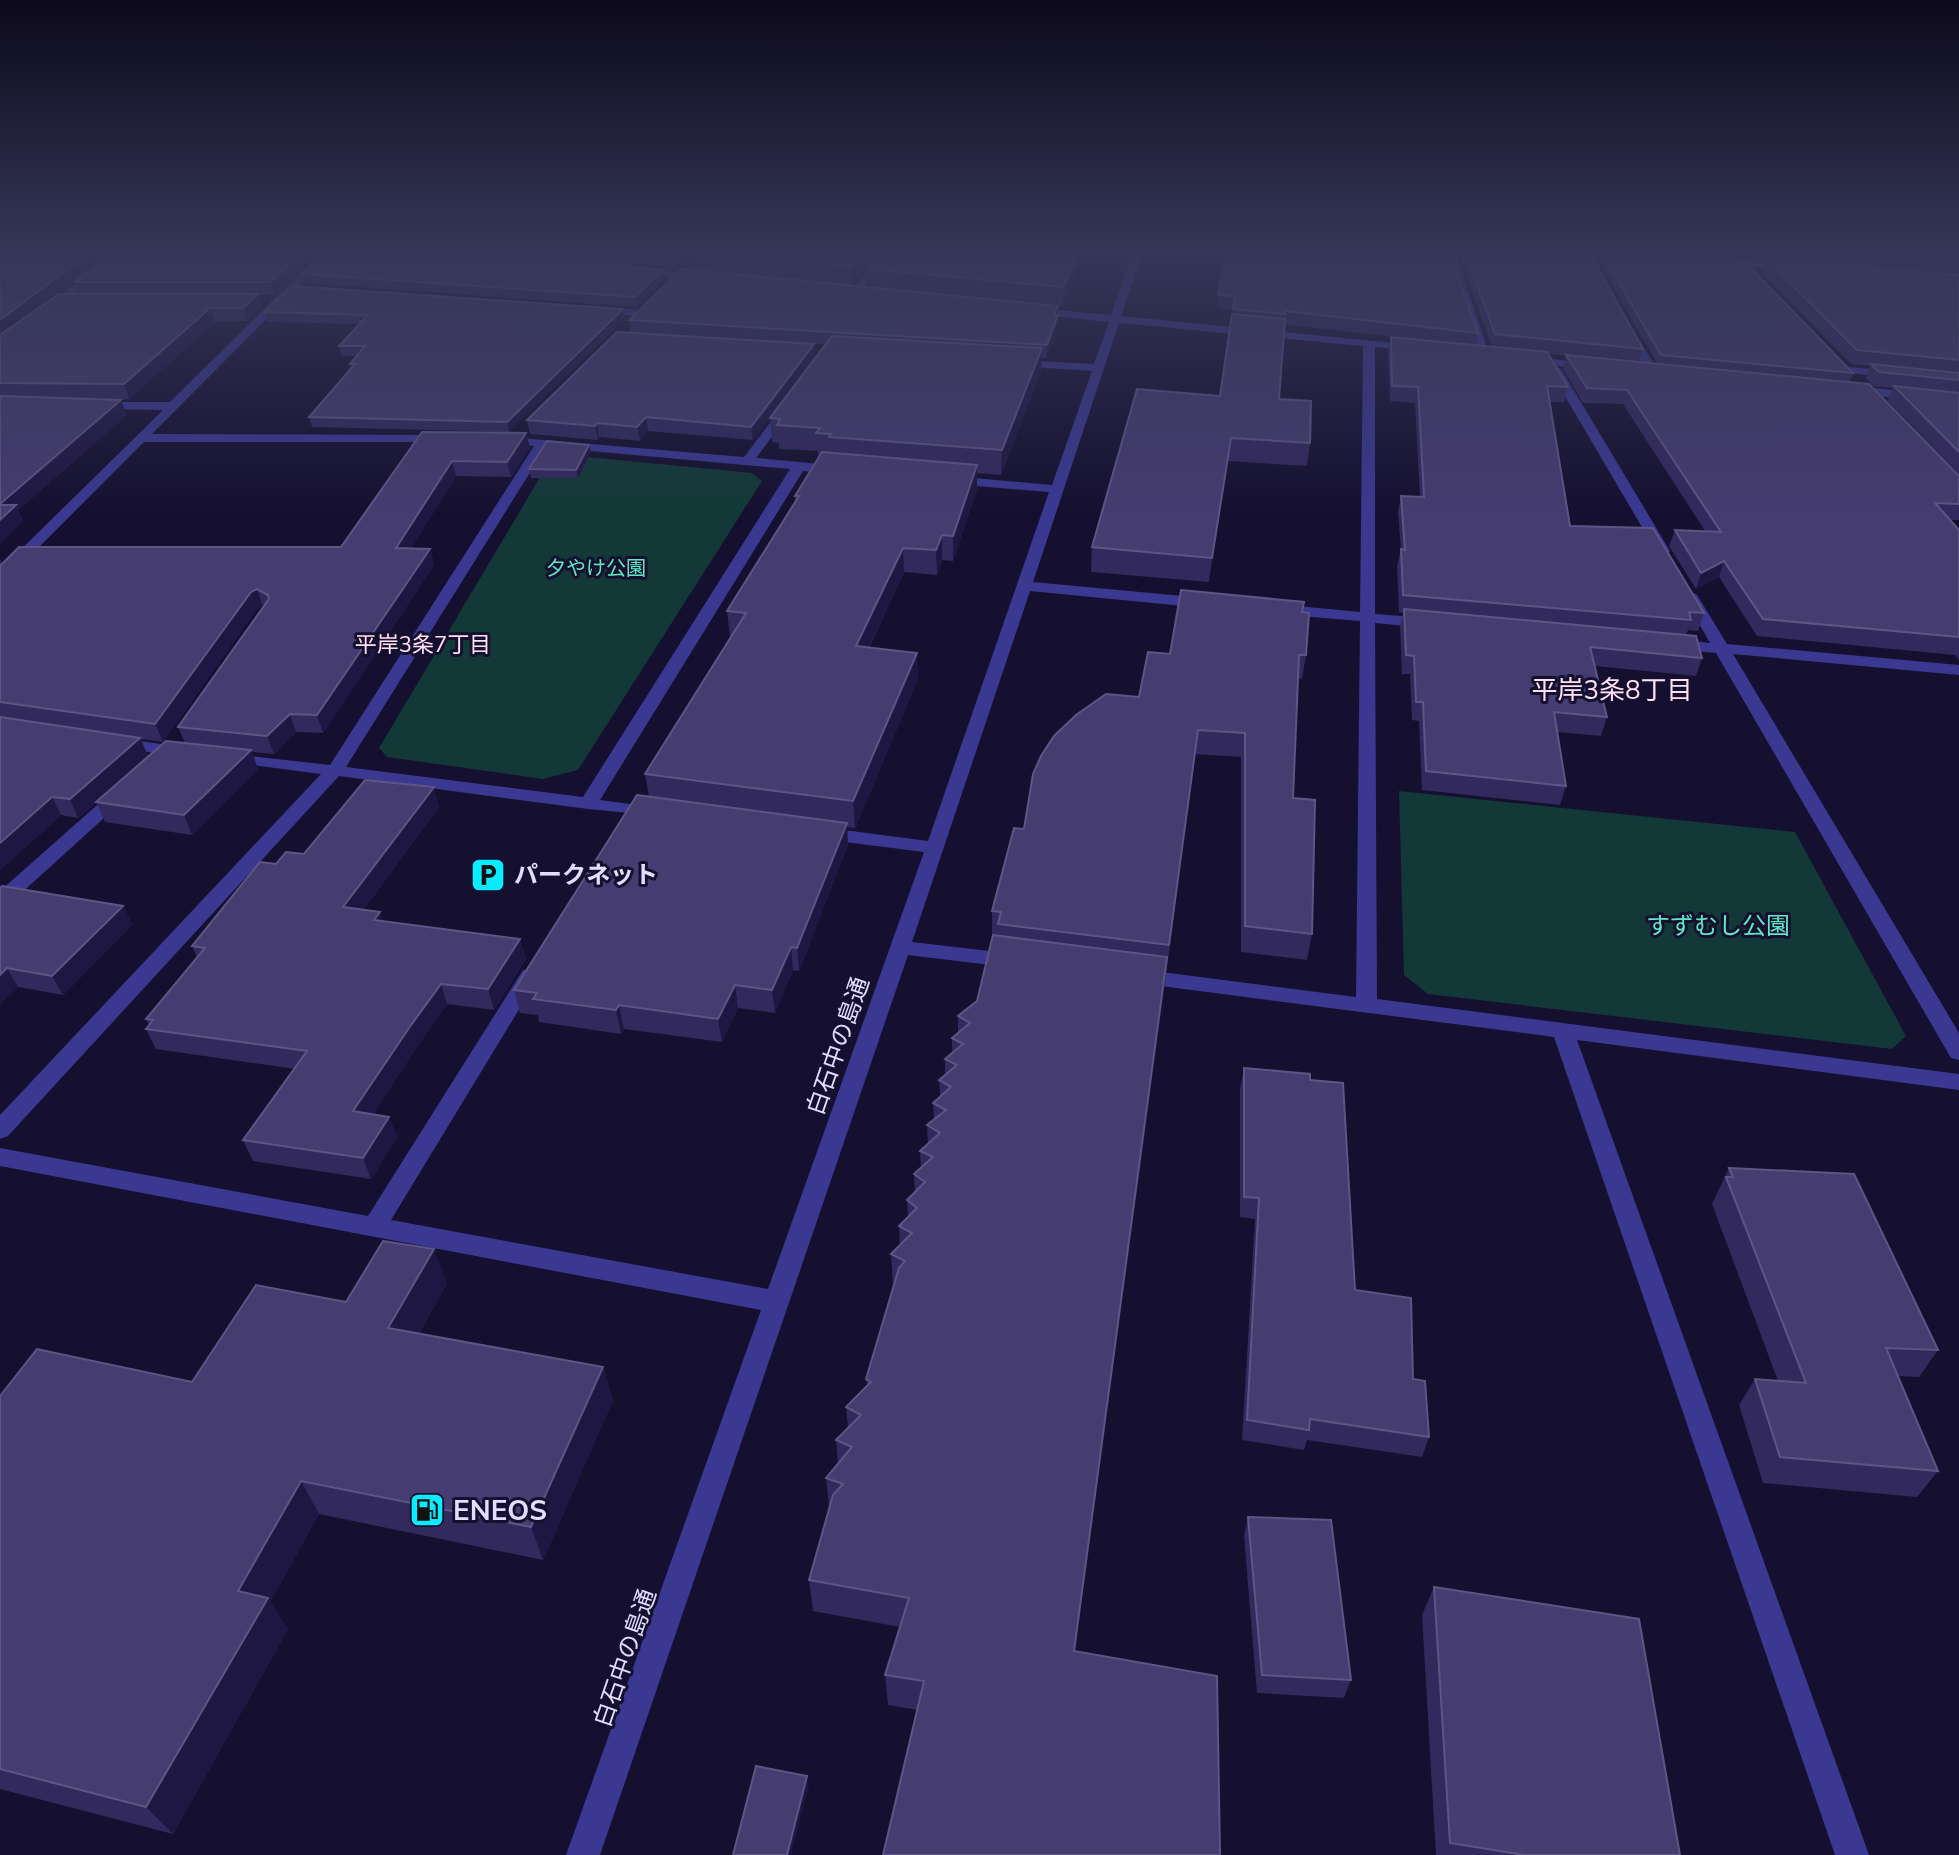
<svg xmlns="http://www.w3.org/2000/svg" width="1959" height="1855" viewBox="0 0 1959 1855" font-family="'Nunito Sans','Noto Sans JP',sans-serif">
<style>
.green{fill:#123937}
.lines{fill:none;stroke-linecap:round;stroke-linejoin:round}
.minor{fill:#3a3891;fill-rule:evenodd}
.wall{fill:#32295d;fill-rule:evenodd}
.shaded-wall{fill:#1f1743}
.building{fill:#453c6f;stroke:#5d5685;stroke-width:2}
.labels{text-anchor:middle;stroke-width:6;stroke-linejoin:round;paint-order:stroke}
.far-park-label{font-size:20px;fill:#5fe9c4;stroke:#15102f}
.far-neighbourhood-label{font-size:22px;fill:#ffe0f4;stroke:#15102f}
.poi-label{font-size:24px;font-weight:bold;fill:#e1deff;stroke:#15102f;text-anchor:start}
.park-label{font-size:24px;fill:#5fe9c4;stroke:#15102f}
.street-label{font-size:24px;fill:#e1deff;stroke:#15102f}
.neighbourhood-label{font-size:26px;fill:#ffe0f4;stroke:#15102f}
.near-poi-label{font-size:28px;font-weight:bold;fill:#e1deff;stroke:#15102f;text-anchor:start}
</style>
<rect width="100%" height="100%" fill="#15102f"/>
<!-- green -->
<g class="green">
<path d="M566,455L752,473L762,481L578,770L543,779L387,757L379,748L551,459Z"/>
<path d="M1399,791L1795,832L1906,1036L1892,1049L1428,994L1404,975Z"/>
</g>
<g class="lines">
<!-- minor -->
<g class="minor">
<path d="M117,252H129L51,312H43V308Z"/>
<path d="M322,252H333L152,434L441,435L447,439L445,442H144L5,581L0,582V570L163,410L96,409L92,408V402H170Z"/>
<path d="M881,252H891L859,295H851L850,293Z"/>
<path d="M1133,252H1143L1121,316L1415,345L1421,348L1415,351L1375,347V614L1427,618L1435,623L1427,628L1375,623L1377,999L1959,1074V1090L1577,1040L1869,1855H1835L1554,1037L1138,983L1131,981L1128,976L1131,971L1138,969L1356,997L1360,621L1276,614L1268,609L1276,604L1360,612L1363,346L1119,323L1033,582L1204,598L1212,603L1204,608L1030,591L912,942L1015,954L1025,961L1015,968L908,955L600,1855H566L761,1310L0,1166V1148L368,1216L523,970H537L540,975L391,1220L768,1289L924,852L821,839L812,833L821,827L928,841L1049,492L951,484L944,480L951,476L1052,485L1092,371L1017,366L1011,363L1017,360L1094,364L1109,322L1033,314L1028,311L1033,308L1111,315Z"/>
<path d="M1445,252H1455L1490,357L1480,355Z"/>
<path d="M1720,259L1788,264L1793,267L1788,270L1716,264L1715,262Z"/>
<path d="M639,268L702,275L707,278L702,281L635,273L634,271Z"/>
<path d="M598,307L638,310L643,313L638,316L594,312L593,310Z"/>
<path d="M1624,328H1632L1658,371L1656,373H1648L1622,330Z"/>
<path d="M1526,356L1594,364L1596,366L1590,369L1556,366L1561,369L1670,551L1668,554L1663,555L1656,551L1549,369L1555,366L1522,361L1520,359Z"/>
<path d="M1848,367L1895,371L1901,375L1895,379L1844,372L1842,370Z"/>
<path d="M1853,386L1959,397V405L1849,393L1847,390Z"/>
<path d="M786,406L792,410L756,458L840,466L847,470L840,474L803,471L600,800L660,808L663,812L660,816L588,809L339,776L8,1136L0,1139V1115L321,774L230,762L224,761L221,757L224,753L330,765L534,446L497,442V436L744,457L782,407ZM546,447L790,469L583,797L346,767Z"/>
<path d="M1690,591L1697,595L1727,644L1959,665V675L1733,654L1959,1033V1060L1951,1058L1716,653L1674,649L1666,644L1674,639L1710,643L1683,595Z"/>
<path d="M119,738L182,747L191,752L182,757L113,747L110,743Z"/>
<path d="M119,790L125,791L128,795L125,799L7,906L0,908V891L113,791Z"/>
</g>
</g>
<!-- wall -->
<g class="wall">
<path d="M0,252H321L275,295H258L262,307L247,321L215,322L129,399L56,398L127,415L18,510L23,521L0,543ZM85,274L75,282L79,294L57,295Z"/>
<path d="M518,252H691L676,268Z"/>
<path d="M692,252H877L852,286L694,270Z"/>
<path d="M880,252H1086L1063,306L968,297L1058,315V327L1046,358H1042L1041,371L1001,475L977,473V489L953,561L942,560L937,575L904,572L869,648L918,679L855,828L847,827L848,845L799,971L793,970L775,1013L738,1008L722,1042L624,1029L621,1034L539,1022L538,1015L520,1013L514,990L649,797L645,774L732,636H730L727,611L795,502V496L818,457V451L779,449V443L772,442L770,418L826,344H814L815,357L753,440L648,431L640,441L599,437L598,440L530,434L527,420L631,332L629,320L869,288L868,269Z"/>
<path d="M1458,252H1589L1643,349L1639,362L1657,363L1595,255L1596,252H1601L1853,373L1850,382L1959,476V520H1950L1959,530V660L1955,655L1757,636L1719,577L1696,589L1669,546L1675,530L1705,531L1623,404L1583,403L1563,369L1566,355L1548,354L1568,387L1564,402H1549L1570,526L1704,613L1698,631L1688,630L1686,635L1702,658L1696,676L1595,666L1607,717L1601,736L1557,732L1566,786L1560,805L1422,790L1419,721L1412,720L1410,674H1402L1400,627L1403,613L1399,612L1397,566L1401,549L1398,512L1401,496L1420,497L1415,403L1390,401L1388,351L1391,337H1393L1284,324L1279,399L1310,443L1307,466L1228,461L1209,582L1091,572L1092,547L1220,396L1233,310L1217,307L1218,294L1478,333L1475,345L1492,347Z"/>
<path d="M1693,252H1959V474L1888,401L1893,388L1873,386L1866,378L1870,366L1851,364L1762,272L1766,259L1841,265L1743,255Z"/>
<path d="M303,274L664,279L637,307L306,283Z"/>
<path d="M623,309L624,319L509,432L312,427L309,417L351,368L350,364L357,356H341L339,346L359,324L268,322L265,312Z"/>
<path d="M422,432L530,448L511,477L456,476L411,548L430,549L434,565L323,733L296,732L274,754L252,752L258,769L192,835L105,822L96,802L185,743L178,727L263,606L257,609L163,742L141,739L148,756L78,818L61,815L0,870V559L2,564L341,547Z"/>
<path d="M589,445L591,453L578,478H531L529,469Z"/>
<path d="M1302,612L1306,655L1302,679L1298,678L1293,798L1312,934L1307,960L1241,952V757L1195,754L1164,991L918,1710L888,1705L885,1675L900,1627L813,1611L809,1580L829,1507L826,1478L838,1463L836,1440L848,1427L846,1407L867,1385L866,1379L893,1286L891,1254L900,1246L899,1226L908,1218L907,1200L915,1193L914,1174L921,1168L920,1151L928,1144L927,1125L934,1120L933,1103L940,1097L939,1080L945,1075V1059L952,1053V1038L958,1033V1016L977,1001L993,937H992V911L1024,829L1139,697L1170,654Z"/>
<path d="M439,807L363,910L383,921L520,939L526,959L494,1010L447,1004L416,1048L373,1114L389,1117L397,1137L371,1179L253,1161L243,1140L295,1069L156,1049L146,1029L149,1025L146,1019L197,957L192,946L276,864Z"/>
<path d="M0,888L123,906L132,925L63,995L18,987L0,1004Z"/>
<path d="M1244,1068L1310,1080L1355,1290L1413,1379L1429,1437L1422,1457L1307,1440L1304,1450L1242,1440L1255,1219L1240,1217V1089Z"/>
<path d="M1729,1168L1938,1350L1919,1377L1898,1376L1938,1471L1917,1497L1763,1483L1739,1405L1755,1379L1778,1381L1712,1204Z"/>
<path d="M447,1283L419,1334L603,1367L613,1400L543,1560L319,1514L270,1602L288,1629L173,1834L0,1789V1396L192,1382L346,1302Z"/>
<path d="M1248,1517L1351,1680L1344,1698L1257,1693L1244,1536Z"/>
<path d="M1434,1587L1680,1855H1436L1422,1615Z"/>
</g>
<!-- shaded-wall -->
<g class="shaded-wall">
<path d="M91,252H113L0,338V320Z"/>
<path d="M303,252H321L275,295L271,282Z"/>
<path d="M674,252H691L676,268Z"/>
<path d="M862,252H877L852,286L851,267Z"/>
<path d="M1079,252H1086L1063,306V287Z"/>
<path d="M663,270L664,279L637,307L635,297Z"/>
<path d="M258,294L262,307L247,321L243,308Z"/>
<path d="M1058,306V327L1046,358L1047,345L1054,315Z"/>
<path d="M210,308L215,322L129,399L124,384Z"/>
<path d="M623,309L624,319L509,432L507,422Z"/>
<path d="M814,344L815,357L753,440L751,427Z"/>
<path d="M1042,348L1041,371L1001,475L1002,450Z"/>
<path d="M121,400L127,415L18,510L23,521L0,543V504Z"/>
<path d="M646,417L648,431L640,441L637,427Z"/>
<path d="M597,423L599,437L598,440L595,426Z"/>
<path d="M526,433L530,448L511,477L507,462Z"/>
<path d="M1231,438L1228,461L1209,582L1212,558Z"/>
<path d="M589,445L591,453L578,478L576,470Z"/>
<path d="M452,461L456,476L401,565L396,548Z"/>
<path d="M977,465V489L953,561V536Z"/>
<path d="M942,535V560L937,575L936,550Z"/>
<path d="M903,548L904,572L857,672L856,646Z"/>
<path d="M430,549L434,565L323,733L317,715Z"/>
<path d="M1724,561L1719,577L1696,589L1701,573Z"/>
<path d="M257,589L263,606L257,609L163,742L155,724L251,592Z"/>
<path d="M917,653L918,679L855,828L853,801Z"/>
<path d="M290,714L296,732L274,754L267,736Z"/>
<path d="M140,738L148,756L78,818L70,799Z"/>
<path d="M251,750L258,769L192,835L184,815Z"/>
<path d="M434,787L439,807L350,927L343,907Z"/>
<path d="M52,797L61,815L0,870V843Z"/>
<path d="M847,823L848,845L799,971L797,948Z"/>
<path d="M123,906L132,925L63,995L52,976Z"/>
<path d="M380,912L387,932L374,920Z"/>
<path d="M520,939L526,959L494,1010L488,989Z"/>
<path d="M791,947L793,970L775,1013L772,990Z"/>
<path d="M1167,957L1164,991L1071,1681L1074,1651Z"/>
<path d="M7,968L18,987L0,1004V975Z"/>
<path d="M441,984L447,1004L416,1048L361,1132L353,1111L409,1028Z"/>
<path d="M735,985L738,1008L722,1042L718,1019Z"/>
<path d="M619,1005L624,1029L621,1034L616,1010Z"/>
<path d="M389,1117L397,1137L371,1179L363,1158Z"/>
<path d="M434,1249L447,1283L403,1362L388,1328Z"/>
<path d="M603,1367L613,1400L543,1560L531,1527Z"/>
<path d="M301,1481L319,1514L270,1602L288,1629L173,1834L146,1807L238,1591Z"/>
<path d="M807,1776L809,1785L791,1855H787Z"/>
</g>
<!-- building -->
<g class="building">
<path d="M0,252H91L0,320Z"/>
<path d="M112,252H303L271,282H75Z"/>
<path d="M325,252H503L663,270L635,297L303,274Z"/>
<path d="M700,252H862L851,267Z"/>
<path d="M880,252H1079L1063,287L868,269Z"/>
<path d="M1227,252H1449L1478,333L1285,311V314L1233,309L1235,297L1218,294Z"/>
<path d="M1465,252H1589L1643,349L1495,334Z"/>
<path d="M1601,252H1661L1744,261L1853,373L1661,355Z"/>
<path d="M1845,252H1959V263Z"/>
<path d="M1766,259L1959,275V360L1857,350Z"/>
<path d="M682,269L1058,306L1054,315H1058L1047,345L629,320Z"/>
<path d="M292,286L623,309L507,422L309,417L355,364H350L365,346H339L368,315L265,312Z"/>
<path d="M59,294H258L243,308H210L124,384L0,383V335Z"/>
<path d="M1232,314L1285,319L1279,399L1311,401L1310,443L1231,438L1212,558L1092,547L1137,389L1220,396Z"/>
<path d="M617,332L814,344L751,427L646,417L637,427L597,423L595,426L527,420Z"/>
<path d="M832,336L1042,348L1002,450L829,437L831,434L816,433L820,428L777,425L780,419L770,418Z"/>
<path d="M1391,337L1547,352L1568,387L1547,386L1570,526L1653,528L1704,613L1689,612L1691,620L1403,595L1401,549L1405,550L1401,496L1424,497L1418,387L1392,386Z"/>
<path d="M1566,355L1869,384L1959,476V504L1935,503L1959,530V637L1763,619L1724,561L1701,573L1675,530L1721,532L1627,390L1587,388Z"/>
<path d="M1871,364L1959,373V380L1879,372Z"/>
<path d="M1894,386L1959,393V452Z"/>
<path d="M0,396L121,400L0,504Z"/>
<path d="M422,432L526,433L507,462L452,461L396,548L430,549L317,715L290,714L267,736L178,727L269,599L268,595L257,589L251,592L155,724L0,702V566L19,547H341Z"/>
<path d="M547,441L589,445L576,470L529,469Z"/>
<path d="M822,452L977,465L953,536L942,535L936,550L903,548L856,646L917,653L853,801L645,774L746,613L727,611L799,496H795Z"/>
<path d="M0,505H16L0,520Z"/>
<path d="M1181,590L1304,602L1302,612L1309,613L1306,655H1299L1293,798L1315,800L1312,934L1245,926V733L1198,730L1169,945L998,924L1001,912L992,911L1014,828L1024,829L1033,774L1041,756L1054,736L1076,715L1106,694L1139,697L1148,652L1170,654Z"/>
<path d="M1404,609L1696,636L1702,658L1590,647L1607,717L1554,712L1566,786L1426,771L1423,702H1416L1414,656L1406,655Z"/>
<path d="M0,717L140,738L70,799L52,797L0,843Z"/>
<path d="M166,741L251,750L184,815L96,802Z"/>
<path d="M365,780L434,787L343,907L380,912L374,920L520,939L488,989L441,984L409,1028L353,1111L389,1117L363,1158L243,1140L307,1051L146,1029L153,1020L146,1019L205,948L192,946L260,862L276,864L286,852L304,854Z"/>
<path d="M637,795L847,823L797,948L791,947L772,990L735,985L718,1019L619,1005L616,1010L533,999L537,993L514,990Z"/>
<path d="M2,886L123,906L52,976L7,968L0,975V888Z"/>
<path d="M993,935L1167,957L1074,1651L1217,1676L1220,1855H883L924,1681L885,1675L909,1598L809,1580L833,1495L843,1484L826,1478L852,1447L836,1440L861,1415L846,1407L871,1382L866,1379L899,1268L905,1261L891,1254L912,1233L899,1226L917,1208L907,1200L925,1182L914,1174L933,1157L920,1151L940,1133L927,1125L946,1110L933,1103L951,1087L939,1080L957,1065L945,1059L963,1044L952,1038L970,1023L958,1016L977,1001Z"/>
<path d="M1244,1068L1310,1074V1080L1343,1083L1355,1290L1411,1298L1413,1379L1425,1381L1429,1437L1310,1419L1309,1430L1247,1420L1259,1198L1244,1197Z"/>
<path d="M1729,1168L1854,1174L1938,1350L1886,1348L1938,1471L1780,1457L1755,1379L1806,1383L1726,1177H1733Z"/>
<path d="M383,1241L434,1249L388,1328L603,1367L531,1527L301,1481L238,1591L268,1598L146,1807L0,1769V1396L37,1349L192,1382L256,1285L346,1302Z"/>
<path d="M1248,1517L1331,1520L1351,1680L1262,1675Z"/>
<path d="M1434,1587L1639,1619L1680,1855H1524L1450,1843Z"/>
<path d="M756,1766L807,1776L787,1855H733Z"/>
</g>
<!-- sky -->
<linearGradient id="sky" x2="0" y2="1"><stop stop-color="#0c091a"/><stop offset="0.49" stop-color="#353758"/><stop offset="1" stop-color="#353758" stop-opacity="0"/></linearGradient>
<rect width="1959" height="512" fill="url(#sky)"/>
<!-- icons -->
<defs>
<g id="parking-square" transform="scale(1.8)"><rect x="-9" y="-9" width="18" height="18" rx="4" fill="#0aebff" stroke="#15102f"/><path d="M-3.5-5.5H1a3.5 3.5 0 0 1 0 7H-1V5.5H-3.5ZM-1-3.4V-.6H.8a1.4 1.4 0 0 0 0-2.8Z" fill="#111"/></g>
<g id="fuel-square" transform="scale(1.8)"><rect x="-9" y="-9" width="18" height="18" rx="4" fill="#0aebff" stroke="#15102f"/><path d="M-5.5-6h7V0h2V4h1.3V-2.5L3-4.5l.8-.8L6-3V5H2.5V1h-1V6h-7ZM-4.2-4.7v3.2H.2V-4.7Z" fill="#111"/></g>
</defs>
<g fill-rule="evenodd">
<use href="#parking-square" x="488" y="875"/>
<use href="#fuel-square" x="427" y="1510"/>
</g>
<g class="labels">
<!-- far-park labels -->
<g class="far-park-label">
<text x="596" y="575">夕やけ公園</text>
</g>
<!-- far-neighbourhood labels -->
<g class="far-neighbourhood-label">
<text x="423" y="652">平岸3条7丁目</text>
</g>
<!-- poi labels -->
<g class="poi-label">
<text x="514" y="883">パークネット</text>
</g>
<!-- park labels -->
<g class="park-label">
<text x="1718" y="934">すずむし公園</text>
</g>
<!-- street labels -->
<g class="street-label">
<text transform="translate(838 1046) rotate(-71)" y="8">白石中の島通</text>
<text transform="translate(625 1658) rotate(-71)" y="8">白石中の島通</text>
</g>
<!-- neighbourhood labels -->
<g class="neighbourhood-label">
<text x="1612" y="699">平岸3条8丁目</text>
</g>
<!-- near-poi labels -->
<g class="near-poi-label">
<text x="453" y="1520">ENEOS</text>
</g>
</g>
</svg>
